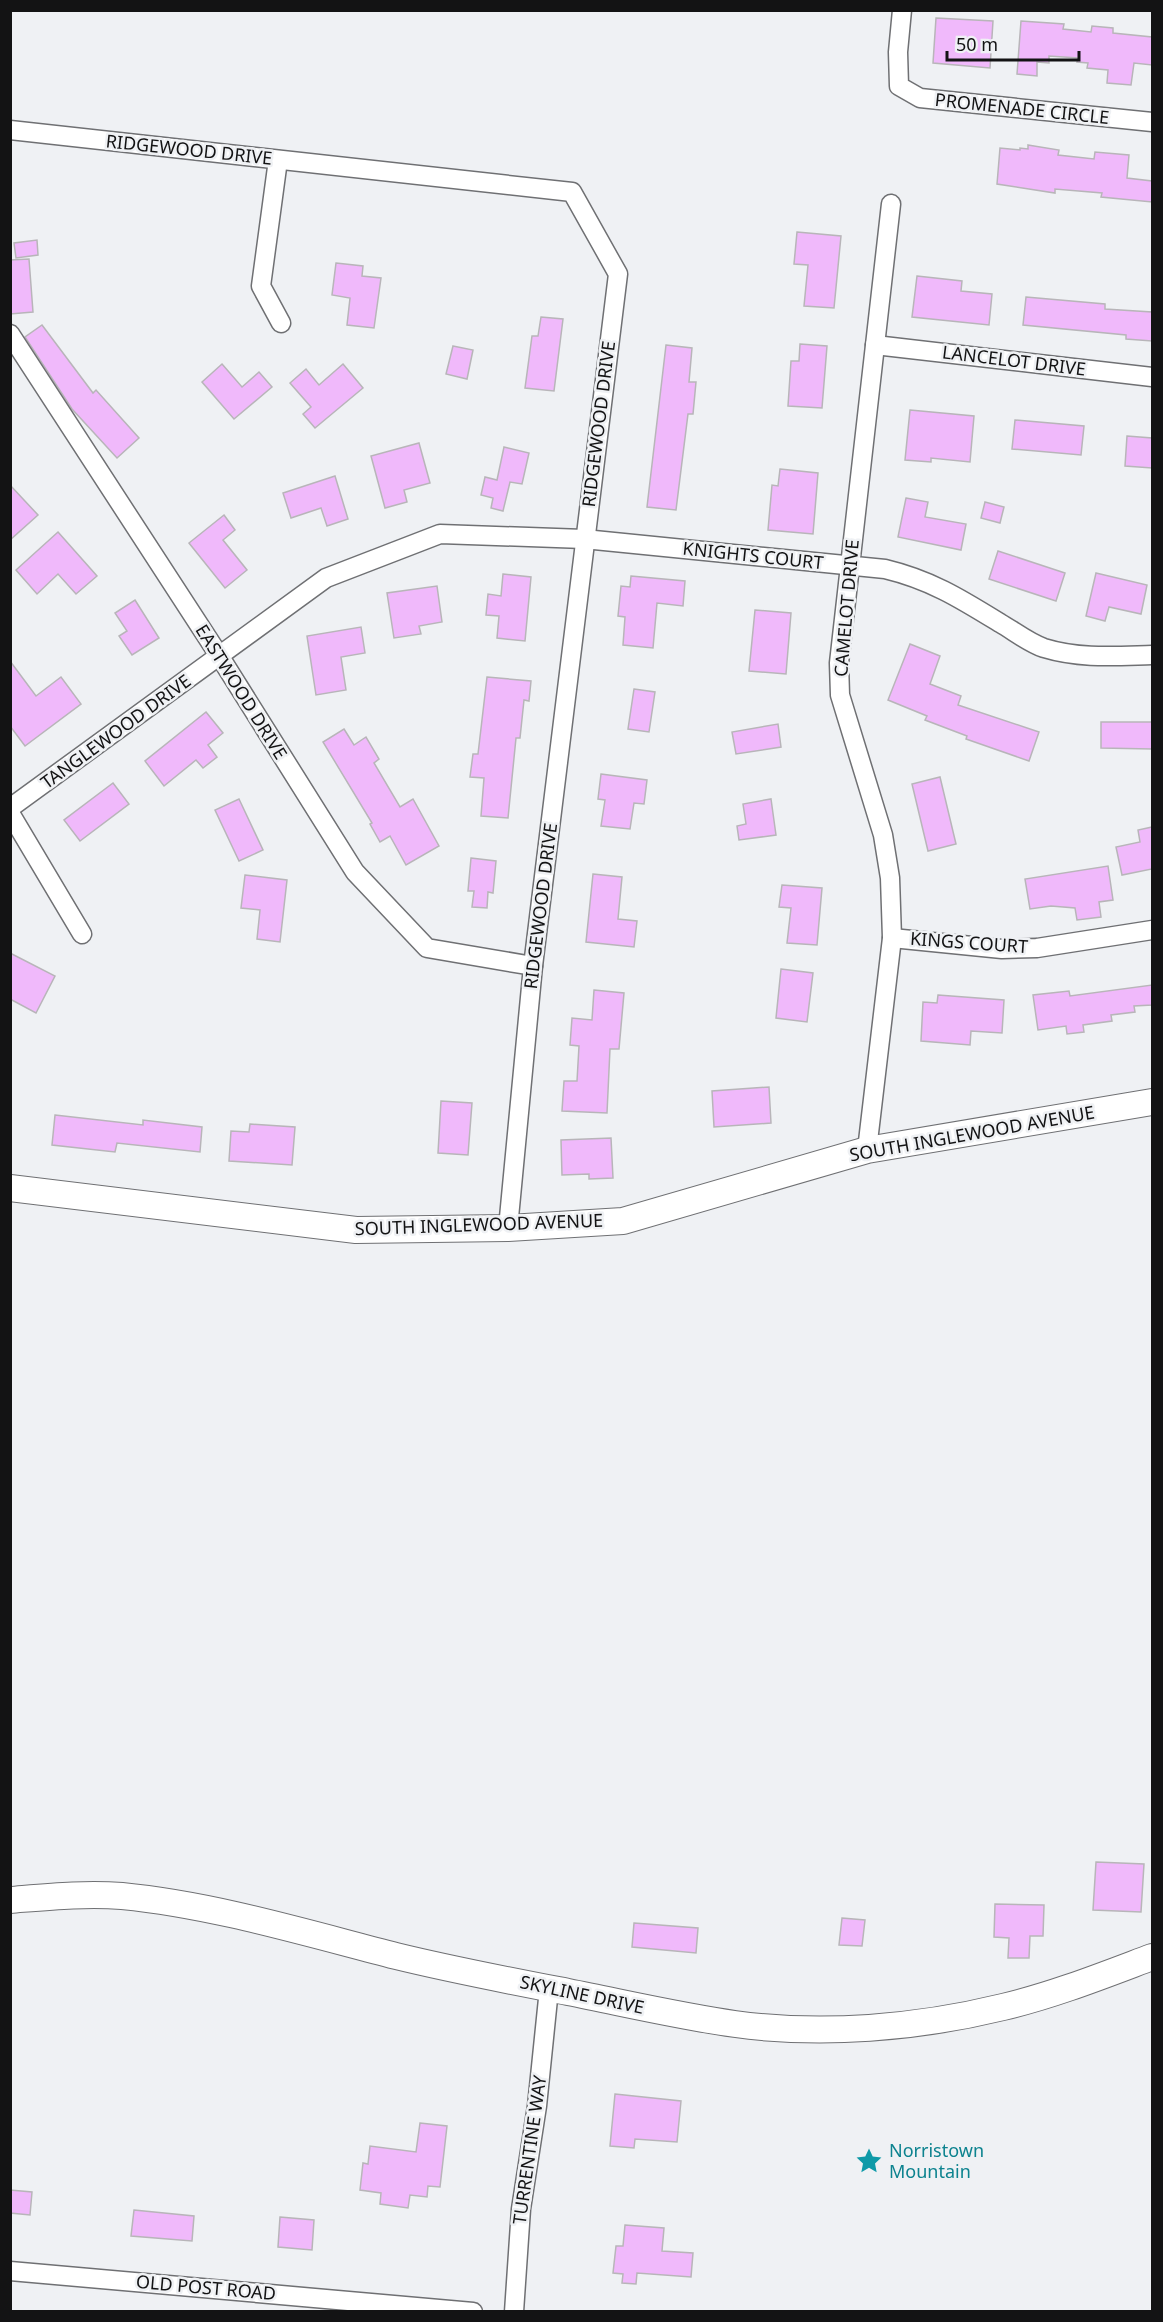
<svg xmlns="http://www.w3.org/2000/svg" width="1163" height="2322" viewBox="0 0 1163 2322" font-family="'Noto Sans',sans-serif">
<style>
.building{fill:#f0b9fb;stroke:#b8b5b9;stroke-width:1.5}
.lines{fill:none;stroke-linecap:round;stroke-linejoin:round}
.street-casing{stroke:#6f7073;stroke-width:21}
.secondary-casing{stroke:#6f7073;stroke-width:28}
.street{stroke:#fff;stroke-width:18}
.secondary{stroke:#fff;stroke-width:26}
.labels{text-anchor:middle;stroke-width:5;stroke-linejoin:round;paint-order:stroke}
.street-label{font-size:18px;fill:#131314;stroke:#eff1f4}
.culture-label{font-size:18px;fill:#0d838f;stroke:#eff1f4;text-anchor:start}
</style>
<rect width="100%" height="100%" fill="#eff1f4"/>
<!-- building -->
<g class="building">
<path d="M936,18L993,21L990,68L933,63Z"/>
<path d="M1021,21L1064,24L1063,29L1091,32L1092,26L1113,28V33L1152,37V65L1134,63L1131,85L1107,83L1108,70L1087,68L1088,63L1077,62L1078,58L1049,56V63L1037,62V76L1017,74Z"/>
<path d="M1028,145L1059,150L1058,155L1094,159L1095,152L1129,155L1127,178L1152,181V202L1101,197L1102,193L1055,189V193L997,184L1000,148L1020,150V148L1028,149Z"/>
<path d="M797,232L841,236L834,308L804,306L808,265L794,264Z"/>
<path d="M37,240L38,255L16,258L14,243Z"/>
<path d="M29,259L33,312L10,314V260Z"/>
<path d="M336,263L363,266L362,276L381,278L374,328L347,325L350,298L332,295Z"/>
<path d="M917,276L962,281L961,291L992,294L989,325L912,317Z"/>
<path d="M1026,297L1105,304V309L1152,312V341L1126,339V335L1023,325Z"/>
<path d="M541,317L563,319L554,391L525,388L532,336H538Z"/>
<path d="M42,325L93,393L96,390L139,438L117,458L72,409L25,337Z"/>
<path d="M800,344L827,346L822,408L788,406L791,361H799Z"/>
<path d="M666,345L692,348L689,382H696L693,414H688L676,510L647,507Z"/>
<path d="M453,346L473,350L467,379L446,374Z"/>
<path d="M222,364L242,387L259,372L272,387L234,419L202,382Z"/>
<path d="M343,364L363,388L315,428L303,414L311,407L290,383L306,369L319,385Z"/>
<path d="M910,410L974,416L970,462L931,458V462L905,460Z"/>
<path d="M1015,420L1084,426L1081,455L1012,449Z"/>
<path d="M1127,436L1152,438V468L1125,466Z"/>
<path d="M419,443L430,483L404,490L407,502L385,508L371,456Z"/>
<path d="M504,447L529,453L522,484L510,482L503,511L491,508L493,498L481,495L485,477L497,480Z"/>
<path d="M780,469L818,473L813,534L768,530L772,485L778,486Z"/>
<path d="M335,476L348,519L327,526L321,508L291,518L283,493Z"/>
<path d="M10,485L38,515L10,540Z"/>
<path d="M906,498L928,502L925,517L966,524L961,550L898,537Z"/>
<path d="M985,502L1004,507L1000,523L981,518Z"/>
<path d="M224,515L235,530L223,540L247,570L225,588L189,543Z"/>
<path d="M58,532L97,576L76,594L58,574L37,594L16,570Z"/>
<path d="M998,551L1065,573L1056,601L989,579Z"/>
<path d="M1096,573L1147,585L1141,614L1109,607L1105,621L1086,616Z"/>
<path d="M503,574L531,577L525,641L497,638L499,616L486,615L488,594L501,596Z"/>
<path d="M631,576L685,581L683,606L657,603L653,648L623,645L625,617L618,616L621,586L630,587Z"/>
<path d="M437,586L442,622L419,626L421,634L394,638L387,593Z"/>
<path d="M135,600L159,638L132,655L119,636L127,631L115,613Z"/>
<path d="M755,610L791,613L786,674L749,671Z"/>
<path d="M361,627L365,653L341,657L346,690L316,695L307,636Z"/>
<path d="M910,644L940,656L930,684L961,696L958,705L1039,732L1029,761L966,739L967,736L925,720L927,716L888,700Z"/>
<path d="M10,661L36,696L61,677L81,704L25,746L10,726Z"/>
<path d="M487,677L531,681L529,701L524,700L520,738H516L508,818L481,816L484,778L470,777L473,754H478Z"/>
<path d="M634,689L655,692L649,732L628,729Z"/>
<path d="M206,712L223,733L208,745L217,757L203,768L196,760L164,786L145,761Z"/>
<path d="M1101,722H1152V749L1101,748Z"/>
<path d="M778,724L781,747L736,754L732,732Z"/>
<path d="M344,729L354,745L366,737L379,759L374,763L400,807L413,799L439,846L406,865L390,836L380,842L370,824L372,823L323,742Z"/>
<path d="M601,774L647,780L644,804L634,803L630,829L601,826L605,800L598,799Z"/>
<path d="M940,777L956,844L928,851L912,784Z"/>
<path d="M113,783L129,804L80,841L64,820Z"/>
<path d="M239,799L263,850L239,861L215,810Z"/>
<path d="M771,799L776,835L739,840L737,826L746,824L743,804Z"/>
<path d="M1152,827V869L1122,875L1116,847L1140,842L1138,830Z"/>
<path d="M471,858L496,861L493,893L488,892L487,908L472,907L474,891H468Z"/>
<path d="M1108,866L1113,900L1099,902L1101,917L1077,920L1075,908L1051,906L1030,909L1025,879Z"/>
<path d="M593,874L622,877L618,919L637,921L634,947L586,942Z"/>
<path d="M245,875L287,880L280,942L257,939L260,910L241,908Z"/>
<path d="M782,885L822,888L817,945L787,943L791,908L779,907Z"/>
<path d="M10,953L55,976L36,1013L10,999Z"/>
<path d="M781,969L813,973L807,1022L776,1018Z"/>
<path d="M1152,985V1005L1134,1006L1135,1012L1111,1015L1112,1021L1083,1025L1084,1032L1067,1034L1066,1026L1038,1030L1033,995L1069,991L1070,996Z"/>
<path d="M594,990L624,993L619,1049H610L607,1113L562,1111L564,1081H577L579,1046L570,1045L572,1018L592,1020Z"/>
<path d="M938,995L1004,1000L1002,1033L971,1031L970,1045L921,1041L923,1002L937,1003Z"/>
<path d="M769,1087L771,1123L714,1127L712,1091Z"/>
<path d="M441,1101L472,1103L468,1155L438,1153Z"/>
<path d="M55,1115L143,1125V1120L202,1127L200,1152L117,1143L115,1152L52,1145Z"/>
<path d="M250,1124L295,1127L292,1165L229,1161L231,1131L249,1132Z"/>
<path d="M611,1138L613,1178L589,1179V1174L562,1175L561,1140Z"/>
<path d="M1096,1862L1144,1864L1141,1912L1093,1910Z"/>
<path d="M995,1904L1044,1905L1043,1936H1030L1029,1958H1008L1009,1938L994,1937Z"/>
<path d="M842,1918L865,1920L862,1946L839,1945Z"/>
<path d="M634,1923L698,1928L696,1953L632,1947Z"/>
<path d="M615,2094L681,2101L677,2142L635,2139L634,2148L610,2146Z"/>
<path d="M420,2123L447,2126L440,2187L428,2186L427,2197L410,2195L408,2208L380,2204L381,2193L360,2190L363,2163L368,2164L370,2146L416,2152Z"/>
<path d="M10,2190L32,2192L30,2215L10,2213Z"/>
<path d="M134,2210L194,2216L192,2241L131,2236Z"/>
<path d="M280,2217L314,2220L312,2250L278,2247Z"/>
<path d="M625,2225L664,2228L662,2251L693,2253L691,2277L637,2273L636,2284L622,2283L623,2274L613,2273L616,2246H623Z"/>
</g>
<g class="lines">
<!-- street casing -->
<g class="street-casing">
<g id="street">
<path d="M902,10L898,52L899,86L920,98L1152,122"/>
<path d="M10,130L572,192L618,274L533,966L508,1228"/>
<path d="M278,160L261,286L281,323"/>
<path d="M10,334L220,657L355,872L427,948L533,966"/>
<path d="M875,345L1152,377"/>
<path d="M10,808L326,578L440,534L584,539L885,569C931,580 961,599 1000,623C1014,631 1029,643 1044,648C1080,659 1115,656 1152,655"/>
<path d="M10,813L82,934"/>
<path d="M892,938L1002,949L1037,948L1152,930"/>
<path d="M867,1150L892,938L890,878L883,835L840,695L839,663L891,204"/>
<path d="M10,2271L473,2312"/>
<path d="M514,2312L521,2209L537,2106L549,1989"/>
</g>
</g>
<!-- secondary casing -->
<g class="secondary-casing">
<g id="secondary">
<path d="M10,1188L356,1230L508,1228L623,1221L867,1150L1152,1102"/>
<path d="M10,1900C47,1897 85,1893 122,1896C214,1905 306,1933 396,1956C453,1970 511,1981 568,1992C624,2003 679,2016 735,2024C822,2036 917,2028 1003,2007C1054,1995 1104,1975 1152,1957"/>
</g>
</g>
<!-- street -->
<use href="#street" class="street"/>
<!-- secondary -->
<use href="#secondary" class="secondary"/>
</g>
<!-- icons -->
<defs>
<g id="sight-bare" transform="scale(2.07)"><path d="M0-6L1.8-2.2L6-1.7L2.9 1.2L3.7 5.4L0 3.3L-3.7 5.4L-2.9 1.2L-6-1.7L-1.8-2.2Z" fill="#0f9aa8" stroke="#eff1f4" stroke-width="2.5" paint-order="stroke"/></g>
</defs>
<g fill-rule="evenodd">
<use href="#sight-bare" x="869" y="2161"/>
</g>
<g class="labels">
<!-- street labels -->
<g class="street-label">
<text transform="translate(1022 109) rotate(6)" y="6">PROMENADE CIRCLE</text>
<text transform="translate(189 150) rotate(6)" y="6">RIDGEWOOD DRIVE</text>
<text transform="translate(1014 361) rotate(7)" y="6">LANCELOT DRIVE</text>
<text transform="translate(599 424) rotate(-83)" y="6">RIDGEWOOD DRIVE</text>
<text transform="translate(753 556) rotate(6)" y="6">KNIGHTS COURT</text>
<text transform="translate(847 608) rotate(-85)" y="6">CAMELOT DRIVE</text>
<text transform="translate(241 692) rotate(58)" y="6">EASTWOOD DRIVE</text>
<text transform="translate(116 732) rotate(-36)" y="6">TANGLEWOOD DRIVE</text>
<text transform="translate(541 906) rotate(-83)" y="6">RIDGEWOOD DRIVE</text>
<text transform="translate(969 943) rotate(4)" y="6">KINGS COURT</text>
<text transform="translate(972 1134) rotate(-10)" y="6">SOUTH INGLEWOOD AVENUE</text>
<text transform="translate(479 1225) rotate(-2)" y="6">SOUTH INGLEWOOD AVENUE</text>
<text transform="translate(582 1995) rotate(12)" y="6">SKYLINE DRIVE</text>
<text transform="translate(530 2150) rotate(-82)" y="6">TURRENTINE WAY</text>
<text transform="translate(206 2288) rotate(5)" y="6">OLD POST ROAD</text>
</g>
<!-- culture labels -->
<g class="culture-label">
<text x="889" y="2157">Norristown<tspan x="889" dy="21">Mountain</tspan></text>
</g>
</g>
<!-- border -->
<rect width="1163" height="2322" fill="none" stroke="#131314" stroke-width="24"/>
<!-- scale -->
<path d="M947 51v9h132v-9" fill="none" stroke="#131314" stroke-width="3"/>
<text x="956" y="51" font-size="18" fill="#131314" stroke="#eff1f4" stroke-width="4.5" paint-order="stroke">50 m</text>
</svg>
